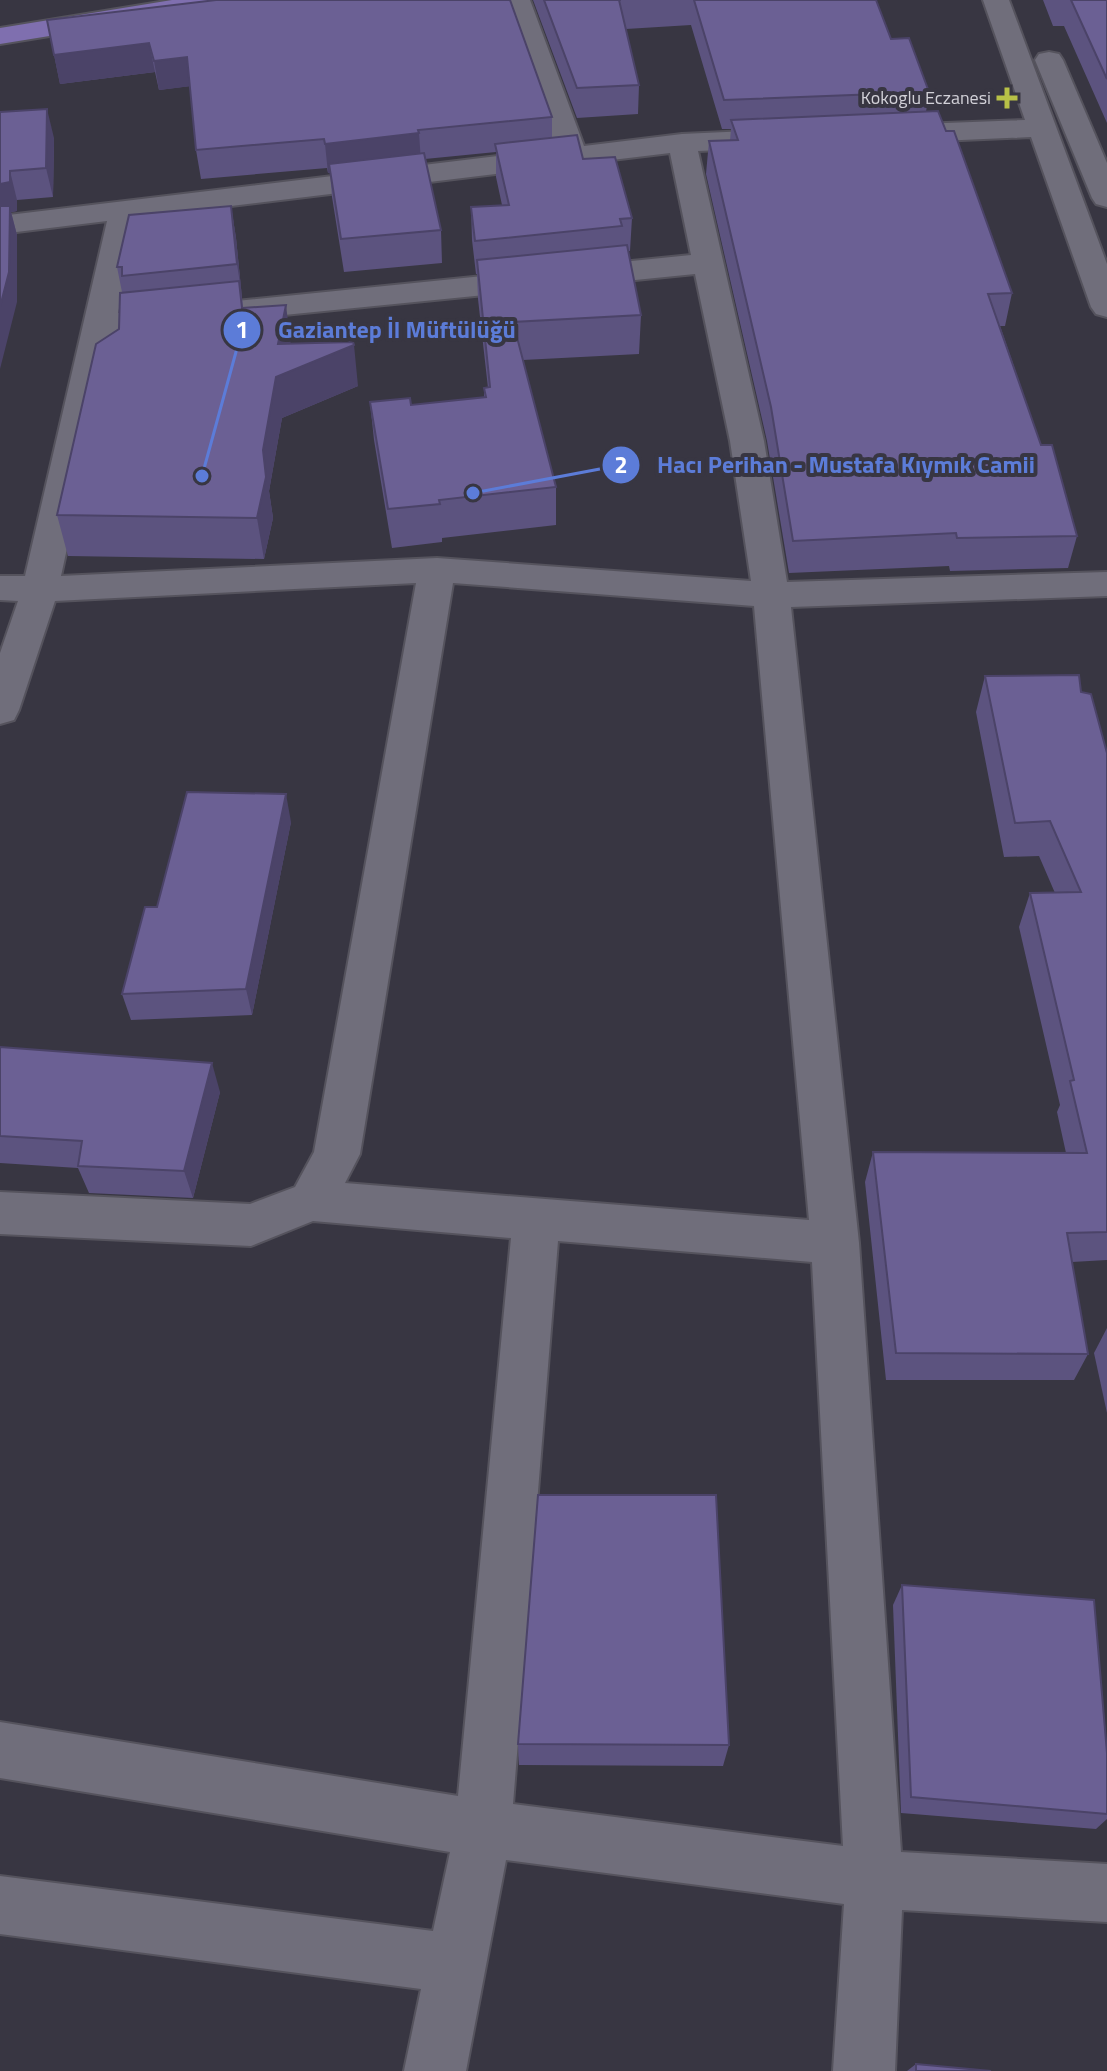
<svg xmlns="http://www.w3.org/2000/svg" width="1107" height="2071" viewBox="0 0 1107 2071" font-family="'Titillium Web',sans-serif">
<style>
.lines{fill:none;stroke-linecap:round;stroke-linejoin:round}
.minor-casing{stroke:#55535d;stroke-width:4}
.major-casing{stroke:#55535d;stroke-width:4}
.minor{fill:#706e7b;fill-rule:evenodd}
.major{fill:#7f6faf;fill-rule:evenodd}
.wall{fill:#5c537f}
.shaded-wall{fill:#4b4368}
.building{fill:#6b6094;stroke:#4b4368;stroke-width:2}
.poi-dot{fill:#b8c147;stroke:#383642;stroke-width:3}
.labels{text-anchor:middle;stroke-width:8;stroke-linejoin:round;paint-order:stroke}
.far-poi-label{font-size:18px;fill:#d2d1d8;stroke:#383642;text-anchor:end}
.leader{fill:none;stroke:#5c7cd8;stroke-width:3}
.callout-dot{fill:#5c7cd8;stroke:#383642;stroke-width:3}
.mark-label{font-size:24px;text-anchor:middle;font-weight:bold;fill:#fff}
.callout-label{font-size:24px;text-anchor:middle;font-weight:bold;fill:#5c7cd8;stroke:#383642;stroke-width:8;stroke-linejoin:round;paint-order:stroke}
</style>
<rect width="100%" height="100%" fill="#383642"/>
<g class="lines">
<!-- minor casing -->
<g class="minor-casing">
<g id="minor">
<path d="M504,0H530L584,146L682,134L790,129L800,132L805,138L800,144L790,147L698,151L764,441L787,582L1107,572V596L791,607L859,1243L901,1852L1107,1864V1922L902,1910L895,2071H833L844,1904L506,1860L466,2071H404L421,1989L0,1934V1876L433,1931L450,1852L0,1778V1722L458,1796L511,1238L313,1221L251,1246L0,1234V1192L250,1204L295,1187L314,1152L416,583L55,601L19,710L14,720L0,724V653L18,601L0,600V576H25L107,221L0,234V216L556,149ZM670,153L691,255L118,313L139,217ZM695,274L730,441L751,581L437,558L61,576L114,332ZM453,583L754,606L809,1220L345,1183L360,1154ZM558,1241L812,1262L843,1846L513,1804Z"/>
<path d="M983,0H1009L1107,264V317L1096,314L1091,307L1031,137L894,143L884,140L879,134L884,128L894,125L1025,120Z"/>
<path d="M1049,52L1059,54L1063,60L1107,163V207L1096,204L1092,198L1035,60L1039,54Z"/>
</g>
</g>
<!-- major casing -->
<g class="major-casing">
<path id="major" d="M172,0H235L232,6L222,8L0,44V28Z"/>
</g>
<!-- minor -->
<use href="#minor" class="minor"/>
<!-- major -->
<use href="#major" class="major"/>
</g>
<!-- wall -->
<g class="wall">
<path d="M533,0H876L891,39L929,92L926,112L1012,293L1005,326H1000L1041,445L1077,536L1068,568L950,571L949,566L789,573L767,441L706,174L709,141H730L731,129H722L691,25L626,29L639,85L638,114L577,118Z"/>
<path d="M1043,0H1107V123L1064,26H1053Z"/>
<path d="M47,20L552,117V138L583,159L632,218L630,251H628L641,315L639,354L523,360L556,487V525L442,538V542L392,548L374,440L370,402L411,405L484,398V388H488L478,299L477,274H476L472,240L471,207L502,205L496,177V152L425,159L441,230L442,263L344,272L332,197L330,173H328L327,168L201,179L196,150L190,86L159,90L155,72L60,84Z"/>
<path d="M0,112L54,138L53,197L17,200V211L11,212L17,235V302Z"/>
<path d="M231,206L236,238L243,308L291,344L358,386L282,418L269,491L273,518L264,559L68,556L57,515L119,329L122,292L117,267Z"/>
<path d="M985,676L1081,692L1107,753V1260L1072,1262L1088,1354L1074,1380H886L865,1182L873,1152L1066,1153L1057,1112L1060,1105L1019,927L1030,893H1055L1039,856L1004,857L976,712Z"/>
<path d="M291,822L252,1015L131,1020L122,994L157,907Z"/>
<path d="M0,1047L220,1092L193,1198L89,1193L78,1168L0,1163Z"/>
<path d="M1107,1328V1413L1094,1353Z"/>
<path d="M902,1585L1107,1753V1819L1096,1829L901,1813L893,1605Z"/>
<path d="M518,1744L729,1745L723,1766L519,1765Z"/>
<path d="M916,2064L991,2071H907Z"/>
</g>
<!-- shaded-wall -->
<g class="shaded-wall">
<path d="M149,43L155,72L60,84L54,55Z"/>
<path d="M187,57L192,86L159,90L154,61Z"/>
<path d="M47,109L54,138L53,197L46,168Z"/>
<path d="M419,133L421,162L328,173L325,144Z"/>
<path d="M10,171L17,200V211L11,212L17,235V302L0,369V184Z"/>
<path d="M231,206L236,238L242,297L237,264Z"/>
<path d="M286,305L291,346L354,345L358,386L282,418L269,491L273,518L264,559L257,518L263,450L278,344Z"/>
<path d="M286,794L291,822L252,1015L246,989Z"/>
<path d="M212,1063L220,1092L193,1198L184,1171Z"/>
</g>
<!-- building -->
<g class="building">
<path d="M216,0H510L552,117L418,130L419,133L325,144L324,139L196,150L187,57L154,61L149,43L54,55L47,20Z"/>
<path d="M544,0H621H619L639,85L577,88Z"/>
<path d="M694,0H876L891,39L909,38L929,92L724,100Z"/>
<path d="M1071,0H1107V79Z"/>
<path d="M47,109L46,168L10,171V182L0,184V112Z"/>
<path d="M938,111L946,131H954L1012,293L988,294L1041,445H1052L1077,536L957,538L956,533L793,541L771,407L709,141L738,140L731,120Z"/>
<path d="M577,135L583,159L615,157L632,218L620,219L622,226L475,241L471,207L509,205L495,144Z"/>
<path d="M424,153L441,230L341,239L329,164Z"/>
<path d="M0,206H10L9,272L0,307Z"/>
<path d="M231,206L237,264L122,276V267H117L129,215Z"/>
<path d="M627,245L641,315L513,322L556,487L439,500L440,504L388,509L370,402L410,398L411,405L486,397L484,388L490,387L477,260Z"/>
<path d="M239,281L242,308L286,305L278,344L353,342L354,345L276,377L263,450L266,477L257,518L57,515L96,344L119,329L120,293Z"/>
<path d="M1079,675L1081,692L1091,694L1107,753V1232L1067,1233L1088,1354L896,1353L873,1152L1087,1153L1070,1081L1074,1080L1030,893L1081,892L1050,821L1015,823L985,676Z"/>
<path d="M187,792L286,794L246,989L122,994L145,907H157Z"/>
<path d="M0,1047L212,1063L184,1171L78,1166L82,1141L0,1136Z"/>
<path d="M538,1495H716L729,1745L518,1744Z"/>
<path d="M902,1585L1094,1600L1107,1753V1814L911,1797Z"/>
<path d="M916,2064L991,2071H916Z"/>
</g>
<!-- markers -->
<path class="poi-dot" d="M1003 86h8v8h8v8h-8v8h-8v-8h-8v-8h8z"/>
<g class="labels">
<!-- far-poi labels -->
<g class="far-poi-label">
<text x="991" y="104">Kokoglu Eczanesi</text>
</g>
</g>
<!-- callouts -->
<path class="leader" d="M202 476L242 330M473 493L621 465"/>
<g class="callout-dot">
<circle cx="202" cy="476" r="8"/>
<circle cx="473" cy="493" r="8"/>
<circle cx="242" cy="330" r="20"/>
<circle cx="621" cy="465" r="20"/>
</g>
<g class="mark-label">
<text x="242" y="338">1</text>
<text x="621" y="473">2</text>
</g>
<g class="callout-label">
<text x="397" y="338">Gaziantep İl Müftülüğü</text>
<text x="846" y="473">Hacı Perihan - Mustafa Kıymık Camii</text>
</g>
</svg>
